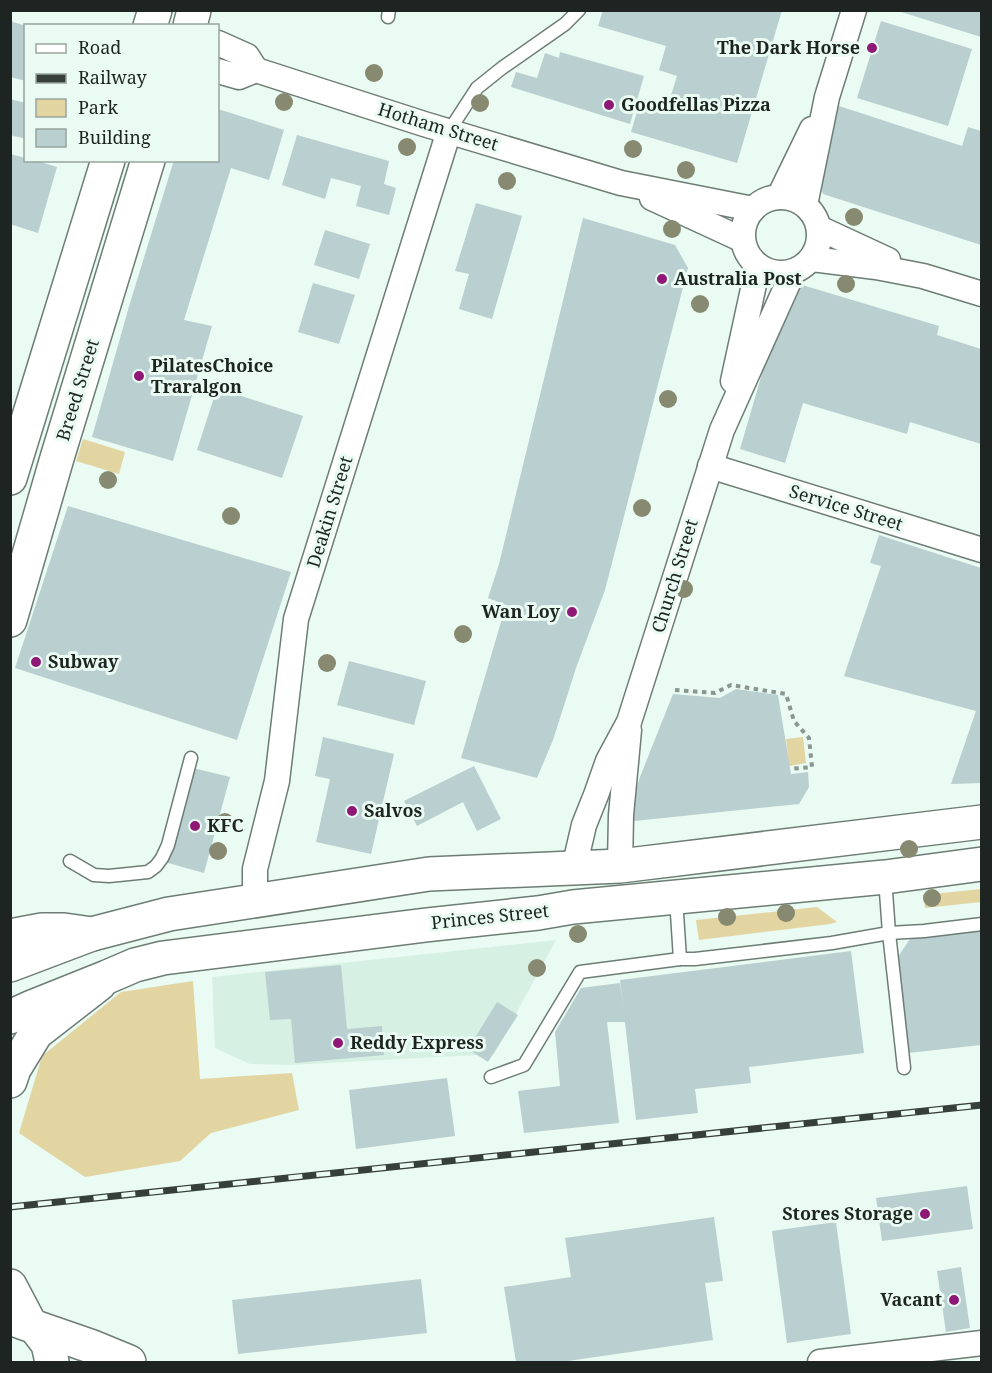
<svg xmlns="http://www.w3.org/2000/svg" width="992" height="1373" viewBox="0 0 992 1373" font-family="'Noto Serif',serif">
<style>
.built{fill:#d7f0e4}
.green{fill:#e2d5a2}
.building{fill:#bacfcf}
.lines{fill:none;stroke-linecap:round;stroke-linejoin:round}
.lane-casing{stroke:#6d7d75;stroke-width:15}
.street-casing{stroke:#6d7d75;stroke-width:27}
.secondary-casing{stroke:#6d7d75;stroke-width:36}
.highway-casing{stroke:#6d7d75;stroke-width:36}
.path{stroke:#8a9690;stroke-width:4;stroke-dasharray:4.5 4.5;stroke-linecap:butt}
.lane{stroke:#fff;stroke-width:12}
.street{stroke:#fff;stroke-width:24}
.secondary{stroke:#fff;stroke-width:33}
.highway{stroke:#fff;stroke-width:33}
.rail-casing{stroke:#373f3b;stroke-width:7}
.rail{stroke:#e9fbf2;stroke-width:4.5;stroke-dasharray:14;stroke-linecap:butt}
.tree{fill:#878a71}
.poi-dot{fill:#8f1877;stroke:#e9fbf2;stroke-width:2}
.labels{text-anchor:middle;stroke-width:6;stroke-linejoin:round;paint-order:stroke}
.poi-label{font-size:18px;font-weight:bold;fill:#1e2421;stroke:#e9fbf2;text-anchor:start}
.street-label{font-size:18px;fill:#1e2421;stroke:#e9fbf2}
</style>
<rect width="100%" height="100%" fill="#e9fbf2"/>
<!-- built -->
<path class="built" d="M556,940L494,1054L289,1065L250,1064L215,1048L212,977Z"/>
<!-- green -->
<g class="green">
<path d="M83,439L125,452L119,474L76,461Z"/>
<path d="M803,737L806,763L789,766L786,739Z"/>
<path d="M981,889V902L925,908L923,895Z"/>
<path d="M817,907L837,922L830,924L699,940L696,920Z"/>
<path d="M193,981L200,1079L292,1073L299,1110L211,1133L180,1161L85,1177L19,1133L42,1056L121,992Z"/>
</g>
<!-- building -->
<g class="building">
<path d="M603,10H782L737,163L631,132L641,98L668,105L677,76L659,70L666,46L598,26Z"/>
<path d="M898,10H981V37L898,11Z"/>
<path d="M10,21L26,26V81L10,77Z"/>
<path d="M881,21L972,49L948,126L857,98Z"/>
<path d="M560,52L644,76L630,124L511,87L516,72L537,78L545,53L559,58Z"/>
<path d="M10,99L26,103V139L10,135Z"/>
<path d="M839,106L962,146L968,127L981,131V245L823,194L817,175Z"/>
<path d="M218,109L284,130L269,180L231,168L184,320L212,326L173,461L92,437L130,303L174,160H218Z"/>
<path d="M297,135L389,161L384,184L396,188L389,215L356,206L361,186L331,178L325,199L282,185Z"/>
<path d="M10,154L26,158V160H34L57,167L38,233L10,224Z"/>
<path d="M476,203L522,216L492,319L459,309L469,274L455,271Z"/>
<path d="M583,218L675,245L688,268L605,590L576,668L553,740L537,778L461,758L506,605L488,598L499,564Z"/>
<path d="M325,230L370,244L359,279L314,265Z"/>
<path d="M789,281L939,326L937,335L981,349V444L910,422L907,434L803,403L785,463L740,449Z"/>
<path d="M313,283L355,295L339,344L298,332Z"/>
<path d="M217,388L303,416L282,478L197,450Z"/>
<path d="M68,506L291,572L237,740L15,668Z"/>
<path d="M879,535L981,568V783L951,784L976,711L844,676L881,566L870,563Z"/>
<path d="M349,661L426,681L414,725L337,705Z"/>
<path d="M736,689L778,695L791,774L808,772L809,787L799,804L625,822L640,777L673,694L720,698Z"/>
<path d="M323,737L394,754L371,854L316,842L330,779L315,776Z"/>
<path d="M474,766L501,819L477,831L463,802L417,826L404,801Z"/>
<path d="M193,768L230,777L204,873L168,863Z"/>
<path d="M981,928V1045L908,1053L897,958L912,936Z"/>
<path d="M851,951L864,1053L749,1067L751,1083L695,1089L698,1113L636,1120L625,1022H607L619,1123L524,1133L518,1091L560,1086L555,1032L581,988L620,983L624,1011L620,980Z"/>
<path d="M341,965L347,1029L382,1026L384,1055L295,1063L291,1019L270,1020L265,972Z"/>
<path d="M497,1002L518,1015L488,1062L468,1049Z"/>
<path d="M447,1078L455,1136L356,1149L349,1090Z"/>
<path d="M967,1186L973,1229L882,1241L876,1198Z"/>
<path d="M714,1217L723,1281L705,1283L713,1340L561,1362H516L504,1287L571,1277L565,1238Z"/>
<path d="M836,1222L851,1334L787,1343L772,1231Z"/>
<path d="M961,1267L970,1328L946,1332L937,1271Z"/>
<path d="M421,1279L427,1333L238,1354L232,1300Z"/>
</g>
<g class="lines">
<!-- lane casing -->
<g class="lane-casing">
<g id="lane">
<path d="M388,17L389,10"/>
<path d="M449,131L477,88L502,68L565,24L579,10"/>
<path d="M70,861L94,875L109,876L148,872L156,866L162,858L168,845L191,758"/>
<path d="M885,878L889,933L904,1068"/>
<path d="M676,898L680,959"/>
<path d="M491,1077L524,1065L580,972L680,959H695L832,943L889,933L924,931L982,924"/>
</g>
</g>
<!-- street casing -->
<g class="street-casing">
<g id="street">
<path d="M218,43L247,56L256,70L239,77L218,71"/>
<path d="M256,70L424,124L621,183L753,209"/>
<circle cx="781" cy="235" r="38"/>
<path d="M779,197L812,129"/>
<path d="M652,198L743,240"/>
<path d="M805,205L827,97L854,10"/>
<path d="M819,228L888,260"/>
<path d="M812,259L876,267L923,276L982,294"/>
<path d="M733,381L758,266"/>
<path d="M710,466L982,550"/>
<path d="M620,866L621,815L629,730"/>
<path d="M574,868L584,825L596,795L608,761L629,722L722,430L793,272"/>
<path d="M255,902V869L277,781L296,619L449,131"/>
<path d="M820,1362L982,1343"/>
</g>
</g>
<!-- secondary casing -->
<g class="secondary-casing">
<g id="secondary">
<path d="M150,26L155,10"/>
<path d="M190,26L194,10"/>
<path d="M10,478L108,160"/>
<path d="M10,620L57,458L148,160"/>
<path d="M10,936L42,930H64L92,934"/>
<path d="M10,1081L14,1069L36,1033L99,984"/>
<path d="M10,1286L30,1324"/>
<path d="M10,1318L35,1327L48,1344L52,1362"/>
<path d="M35,1327L90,1346L129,1362"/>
</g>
</g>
<!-- highway casing -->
<g class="highway-casing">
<g id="highway">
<path d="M10,965L92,934L169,914L429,874L620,866L982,822"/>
<path d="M10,1017L32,1007L107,977L135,965L163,958L426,925L538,913L573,907L885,877L982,864"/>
</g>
</g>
<!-- path -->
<path class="path" d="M675,690L715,693L731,685L786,694L794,721L809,738L812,767L790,769"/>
<!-- lane -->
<use href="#lane" class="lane"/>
<!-- street -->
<use href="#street" class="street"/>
<!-- secondary -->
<use href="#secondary" class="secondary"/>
<!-- highway -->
<use href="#highway" class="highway"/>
<!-- rail casing -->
<g class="rail-casing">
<path id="rail" d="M10,1207L982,1105"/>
</g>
<!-- rail -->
<use href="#rail" class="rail"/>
</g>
<!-- trees -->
<g class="tree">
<circle cx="374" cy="73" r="9"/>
<circle cx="284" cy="102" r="9"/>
<circle cx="480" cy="103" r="9"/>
<circle cx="407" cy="147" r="9"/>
<circle cx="633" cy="149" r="9"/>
<circle cx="686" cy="170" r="9"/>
<circle cx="507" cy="181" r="9"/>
<circle cx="854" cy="217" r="9"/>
<circle cx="672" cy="229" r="9"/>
<circle cx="846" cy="284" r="9"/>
<circle cx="700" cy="304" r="9"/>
<circle cx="668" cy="399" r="9"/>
<circle cx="108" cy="480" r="9"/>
<circle cx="642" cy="508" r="9"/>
<circle cx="231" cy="516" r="9"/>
<circle cx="684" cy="589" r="9"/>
<circle cx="463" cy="634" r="9"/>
<circle cx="327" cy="663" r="9"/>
<circle cx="225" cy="822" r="9"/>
<circle cx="909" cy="849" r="9"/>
<circle cx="218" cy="851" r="9"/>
<circle cx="932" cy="898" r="9"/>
<circle cx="786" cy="913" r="9"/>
<circle cx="727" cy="917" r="9"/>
<circle cx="578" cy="934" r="9"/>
<circle cx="537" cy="968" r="9"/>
</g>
<!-- markers -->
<g class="poi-dot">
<circle cx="872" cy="48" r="6"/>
<circle cx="609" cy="105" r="6"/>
<circle cx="662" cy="279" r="6"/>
<circle cx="139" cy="376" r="6"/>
<circle cx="572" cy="612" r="6"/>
<circle cx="36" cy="662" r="6"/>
<circle cx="352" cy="811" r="6"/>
<circle cx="195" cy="826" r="6"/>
<circle cx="338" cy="1043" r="6"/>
<circle cx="925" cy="1214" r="6"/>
<circle cx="954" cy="1300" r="6"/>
</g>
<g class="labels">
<!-- poi labels -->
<g class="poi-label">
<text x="860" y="54" text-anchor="end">The Dark Horse</text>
<text x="621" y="111">Goodfellas Pizza</text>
<text x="674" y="285">Australia Post</text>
<text x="151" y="372">PilatesChoice<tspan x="151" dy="21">Traralgon</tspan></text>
<text x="560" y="618" text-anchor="end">Wan Loy</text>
<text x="48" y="668">Subway</text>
<text x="364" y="817">Salvos</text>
<text x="207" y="832">KFC</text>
<text x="350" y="1049">Reddy Express</text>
<text x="913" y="1220" text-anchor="end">Stores Storage</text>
<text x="942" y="1306" text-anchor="end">Vacant</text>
</g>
<!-- street labels -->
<g class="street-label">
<text transform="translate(438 127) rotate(17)" y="6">Hotham Street</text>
<text transform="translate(78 390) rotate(-73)" y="6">Breed Street</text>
<text transform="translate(846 508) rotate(17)" y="6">Service Street</text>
<text transform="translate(330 512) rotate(-73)" y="6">Deakin Street</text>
<text transform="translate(675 576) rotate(-73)" y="6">Church Street</text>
<text transform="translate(490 917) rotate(-6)" y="6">Princes Street</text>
</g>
</g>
<!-- border -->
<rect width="992" height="1373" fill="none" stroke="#1e2421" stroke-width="24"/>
<!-- legend -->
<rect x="24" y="24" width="195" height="138" fill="#e9fbf2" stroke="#98a59e" stroke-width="1.5"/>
<rect x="36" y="44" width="30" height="9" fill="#ffffff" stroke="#98a59e" stroke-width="1.5"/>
<text x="78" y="54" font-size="18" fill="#1e2421">Road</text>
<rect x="36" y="74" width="30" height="9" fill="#373f3b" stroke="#98a59e" stroke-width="1.5"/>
<text x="78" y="84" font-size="18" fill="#1e2421">Railway</text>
<rect x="36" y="99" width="30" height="18" fill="#e2d5a2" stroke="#98a59e" stroke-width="1.5"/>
<text x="78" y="114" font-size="18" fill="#1e2421">Park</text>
<rect x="36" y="129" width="30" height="18" fill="#bacfcf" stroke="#98a59e" stroke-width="1.5"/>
<text x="78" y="144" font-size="18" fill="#1e2421">Building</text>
</svg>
